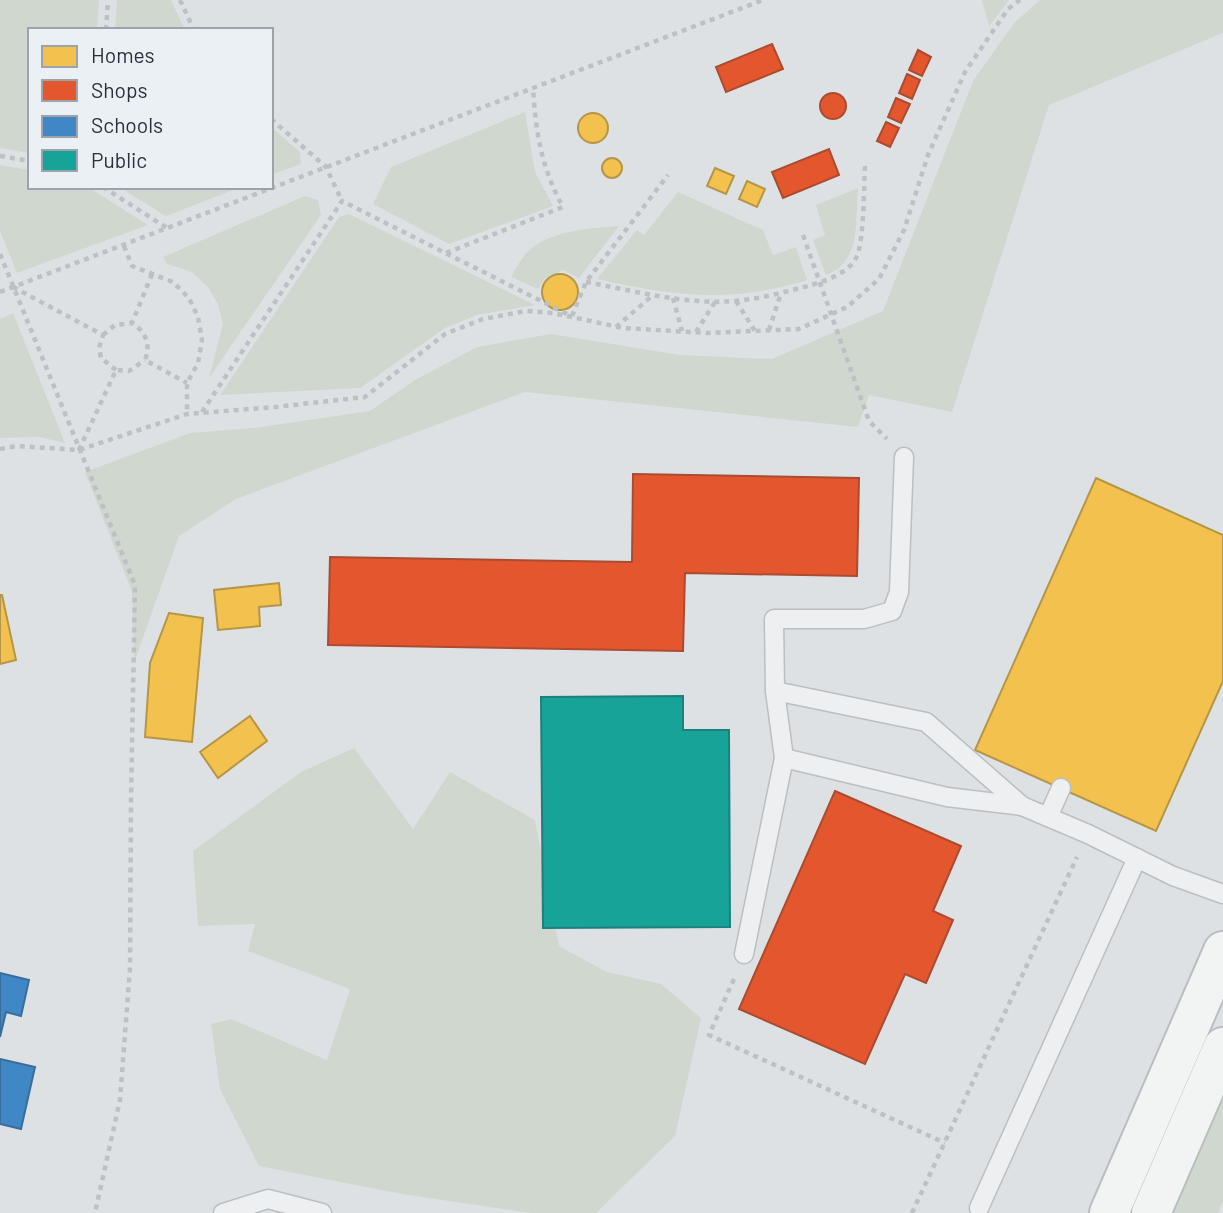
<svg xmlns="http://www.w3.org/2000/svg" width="1223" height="1213" viewBox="0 0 1223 1213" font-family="Barlow,sans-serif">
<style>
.green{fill:#d0d7cf}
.homes{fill:#f2c14e;stroke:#b59648;stroke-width:2}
.shops{fill:#e4572e;stroke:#ab4b32;stroke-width:2}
.schools{fill:#3f88c5;stroke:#386e9c;stroke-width:2}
.public{fill:#17a398;stroke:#1c807c;stroke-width:2}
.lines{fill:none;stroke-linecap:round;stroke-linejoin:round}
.lane-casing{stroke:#bcbfc2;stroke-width:21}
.primary-casing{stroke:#bbbec1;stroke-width:42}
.path{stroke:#bdc0c4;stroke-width:4.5;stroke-dasharray:5 5;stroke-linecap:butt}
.lane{stroke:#eeeff0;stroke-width:18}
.primary{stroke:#f2f4f4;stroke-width:38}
</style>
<rect width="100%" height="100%" fill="#dee1e4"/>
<!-- green -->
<g class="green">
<path d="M0,0H99L97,30H30V153L0,148Z"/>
<path d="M117,0H171L185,30H115Z"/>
<path d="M982,0H1009L989,26Z"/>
<path d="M1040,0H1223V33L1049,105L952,412L869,395L858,427L525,392L236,499L179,536L134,663L132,592L85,472L190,433L254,428L370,411L415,380L477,347L551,334L680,355L772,359L883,311L973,81L1014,23Z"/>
<path d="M525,112L535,172L553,206L449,244L373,204L391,167Z"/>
<path d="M271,127L300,152L301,164L271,175Z"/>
<path d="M0,165L30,170V187H88L148,225L17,273L0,231Z"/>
<path d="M119,187H241L166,216Z"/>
<path d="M858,188C855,222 862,261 826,275L813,240L825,235L816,205Z"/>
<path d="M678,192L763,230L773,255L796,247L807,280C729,304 674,296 597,279L637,230L644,235Z"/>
<path d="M305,196L318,200L321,215L209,378L223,324L218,304L208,287L192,272L167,264L163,257Z"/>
<path d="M349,214L535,305L477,315L445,328L360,388L220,395L339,217Z"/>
<path d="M619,226L579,278L563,270L545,278L538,289L511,277C517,266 524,253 534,246C557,230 593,228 619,226Z"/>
<path d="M13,313L65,443L39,437L0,438V319Z"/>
<path d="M354,748L413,829L450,772L535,820L559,946L607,972L661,984L701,1018L675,1136L596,1213H531L402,1194L259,1166L220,1089L211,1024L231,1019L327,1060L350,989L248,951L255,924L198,926L193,851L301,772Z"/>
<path d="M1223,1070V1201L1218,1213H1160Z"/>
</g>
<!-- homes -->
<g class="homes">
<circle cx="593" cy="128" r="15"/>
<circle cx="612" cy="168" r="10"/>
<path d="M715,168L734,176L726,194L707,186Z"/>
<path d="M747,181L765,189L757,207L739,199Z"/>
<circle cx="560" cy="292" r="18"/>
<path d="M1096,478L1223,535V681L1156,831L975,750Z"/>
<path d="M279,583L281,605L259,607L260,626L218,630L214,590Z"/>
<path d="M0,595H2L16,660L0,664Z"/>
<path d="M169,613L203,618L192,742L145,737L150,663Z"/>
<path d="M250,716L267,741L218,778L200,752Z"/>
</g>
<!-- shops -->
<g class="shops">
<path d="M772,44L783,69L726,92L716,67Z"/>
<path d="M918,50L931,57L922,76L909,70Z"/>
<path d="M907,74L920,80L912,99L899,93Z"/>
<circle cx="833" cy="106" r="13"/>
<path d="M896,98L910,104L901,123L888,117Z"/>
<path d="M886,122L899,128L890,147L877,141Z"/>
<path d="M829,149L839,175L783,198L772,172Z"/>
<path d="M633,474L859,478L857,576L685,573L683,651L328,645L330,557L632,562Z"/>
<path d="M835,791L961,846L933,911L953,920L926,983L905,974L865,1064L739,1009Z"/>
</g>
<!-- schools -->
<g class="schools">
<path d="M0,973L29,980L21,1016L6,1012L0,1037Z"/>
<path d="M0,1059L35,1067L21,1129L0,1124Z"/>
</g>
<!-- public -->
<path class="public" d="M683,696V730H729L730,927L543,928L541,697Z"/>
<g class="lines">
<!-- lane casing -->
<g class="lane-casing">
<g id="lane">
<path d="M775,691L926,722L1022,806"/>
<path d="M784,758L775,691L774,619H864L892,611L899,592L904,457"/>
<path d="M1048,817L1061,788"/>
<path d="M744,954L784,758L947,797L1022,806L1088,834L1173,876L1223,894"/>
<path d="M979,1208L1137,858"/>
<path d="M223,1213L268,1199L322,1213"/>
</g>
</g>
<!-- primary casing -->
<g class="primary-casing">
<g id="primary">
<path d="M1109,1213L1223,951"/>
<path d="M1151,1213L1223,1047"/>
</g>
</g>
<!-- path -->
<g class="path">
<path d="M180,0L194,30"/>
<path d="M106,30L108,0"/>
<path d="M271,119L326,167L342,201"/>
<path d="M0,156L30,161"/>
<path d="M103,187L167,228"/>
<path d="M803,235L869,421L887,439"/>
<path d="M124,246L132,266L173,282L189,298L198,317L202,340L198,363L187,383V413"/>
<path d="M446,253L563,207C541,167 536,133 533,88"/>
<path d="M0,254L135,585L131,800L130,968L120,1100L95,1213"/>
<path d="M152,274L132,323C146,332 151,344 145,360L187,383"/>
<path d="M586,282C635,291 685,305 735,301C760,299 784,292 808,286C825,281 850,273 857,256C864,239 864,186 865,165"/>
<path d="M13,287L103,335L99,348L101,358L116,370"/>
<path d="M0,292L763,0"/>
<path d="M673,298L682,331"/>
<path d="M736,301L755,331"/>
<path d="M572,316L586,282L668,175"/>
<path d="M616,327L653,295"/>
<path d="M769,330L781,293"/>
<path d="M696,332L715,302"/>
<path d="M103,335L115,325L132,323"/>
<path d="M202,412L342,201L567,314"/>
<path d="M0,449L17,446L79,450L187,414L275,407L365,397L445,334L483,319L526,311L553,313L623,328L707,333L799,329L847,307L879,279L904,230L928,155L965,72L1008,9L1020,0"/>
<path d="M79,450L116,370L129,371L145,360"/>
<path d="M734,979L709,1035L945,1143"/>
<path d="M912,1213L1077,857"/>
</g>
<!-- lane -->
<use href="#lane" class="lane"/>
<!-- primary -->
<use href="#primary" class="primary"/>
</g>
<!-- legend -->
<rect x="28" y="28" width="245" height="161" fill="#ebf0f4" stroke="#9da3aa" stroke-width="2"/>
<rect x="42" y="46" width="35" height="21" fill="#f2c14e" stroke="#9da3aa" stroke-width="2"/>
<text x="91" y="63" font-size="21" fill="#27303b">Homes</text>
<rect x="42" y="80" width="35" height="21" fill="#e4572e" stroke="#9da3aa" stroke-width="2"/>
<text x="91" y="98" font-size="21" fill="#27303b">Shops</text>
<rect x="42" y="116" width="35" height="21" fill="#3f88c5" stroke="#9da3aa" stroke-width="2"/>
<text x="91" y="133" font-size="21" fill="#27303b">Schools</text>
<rect x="42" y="150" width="35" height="21" fill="#17a398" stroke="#9da3aa" stroke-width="2"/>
<text x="91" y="168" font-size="21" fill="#27303b">Public</text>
</svg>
